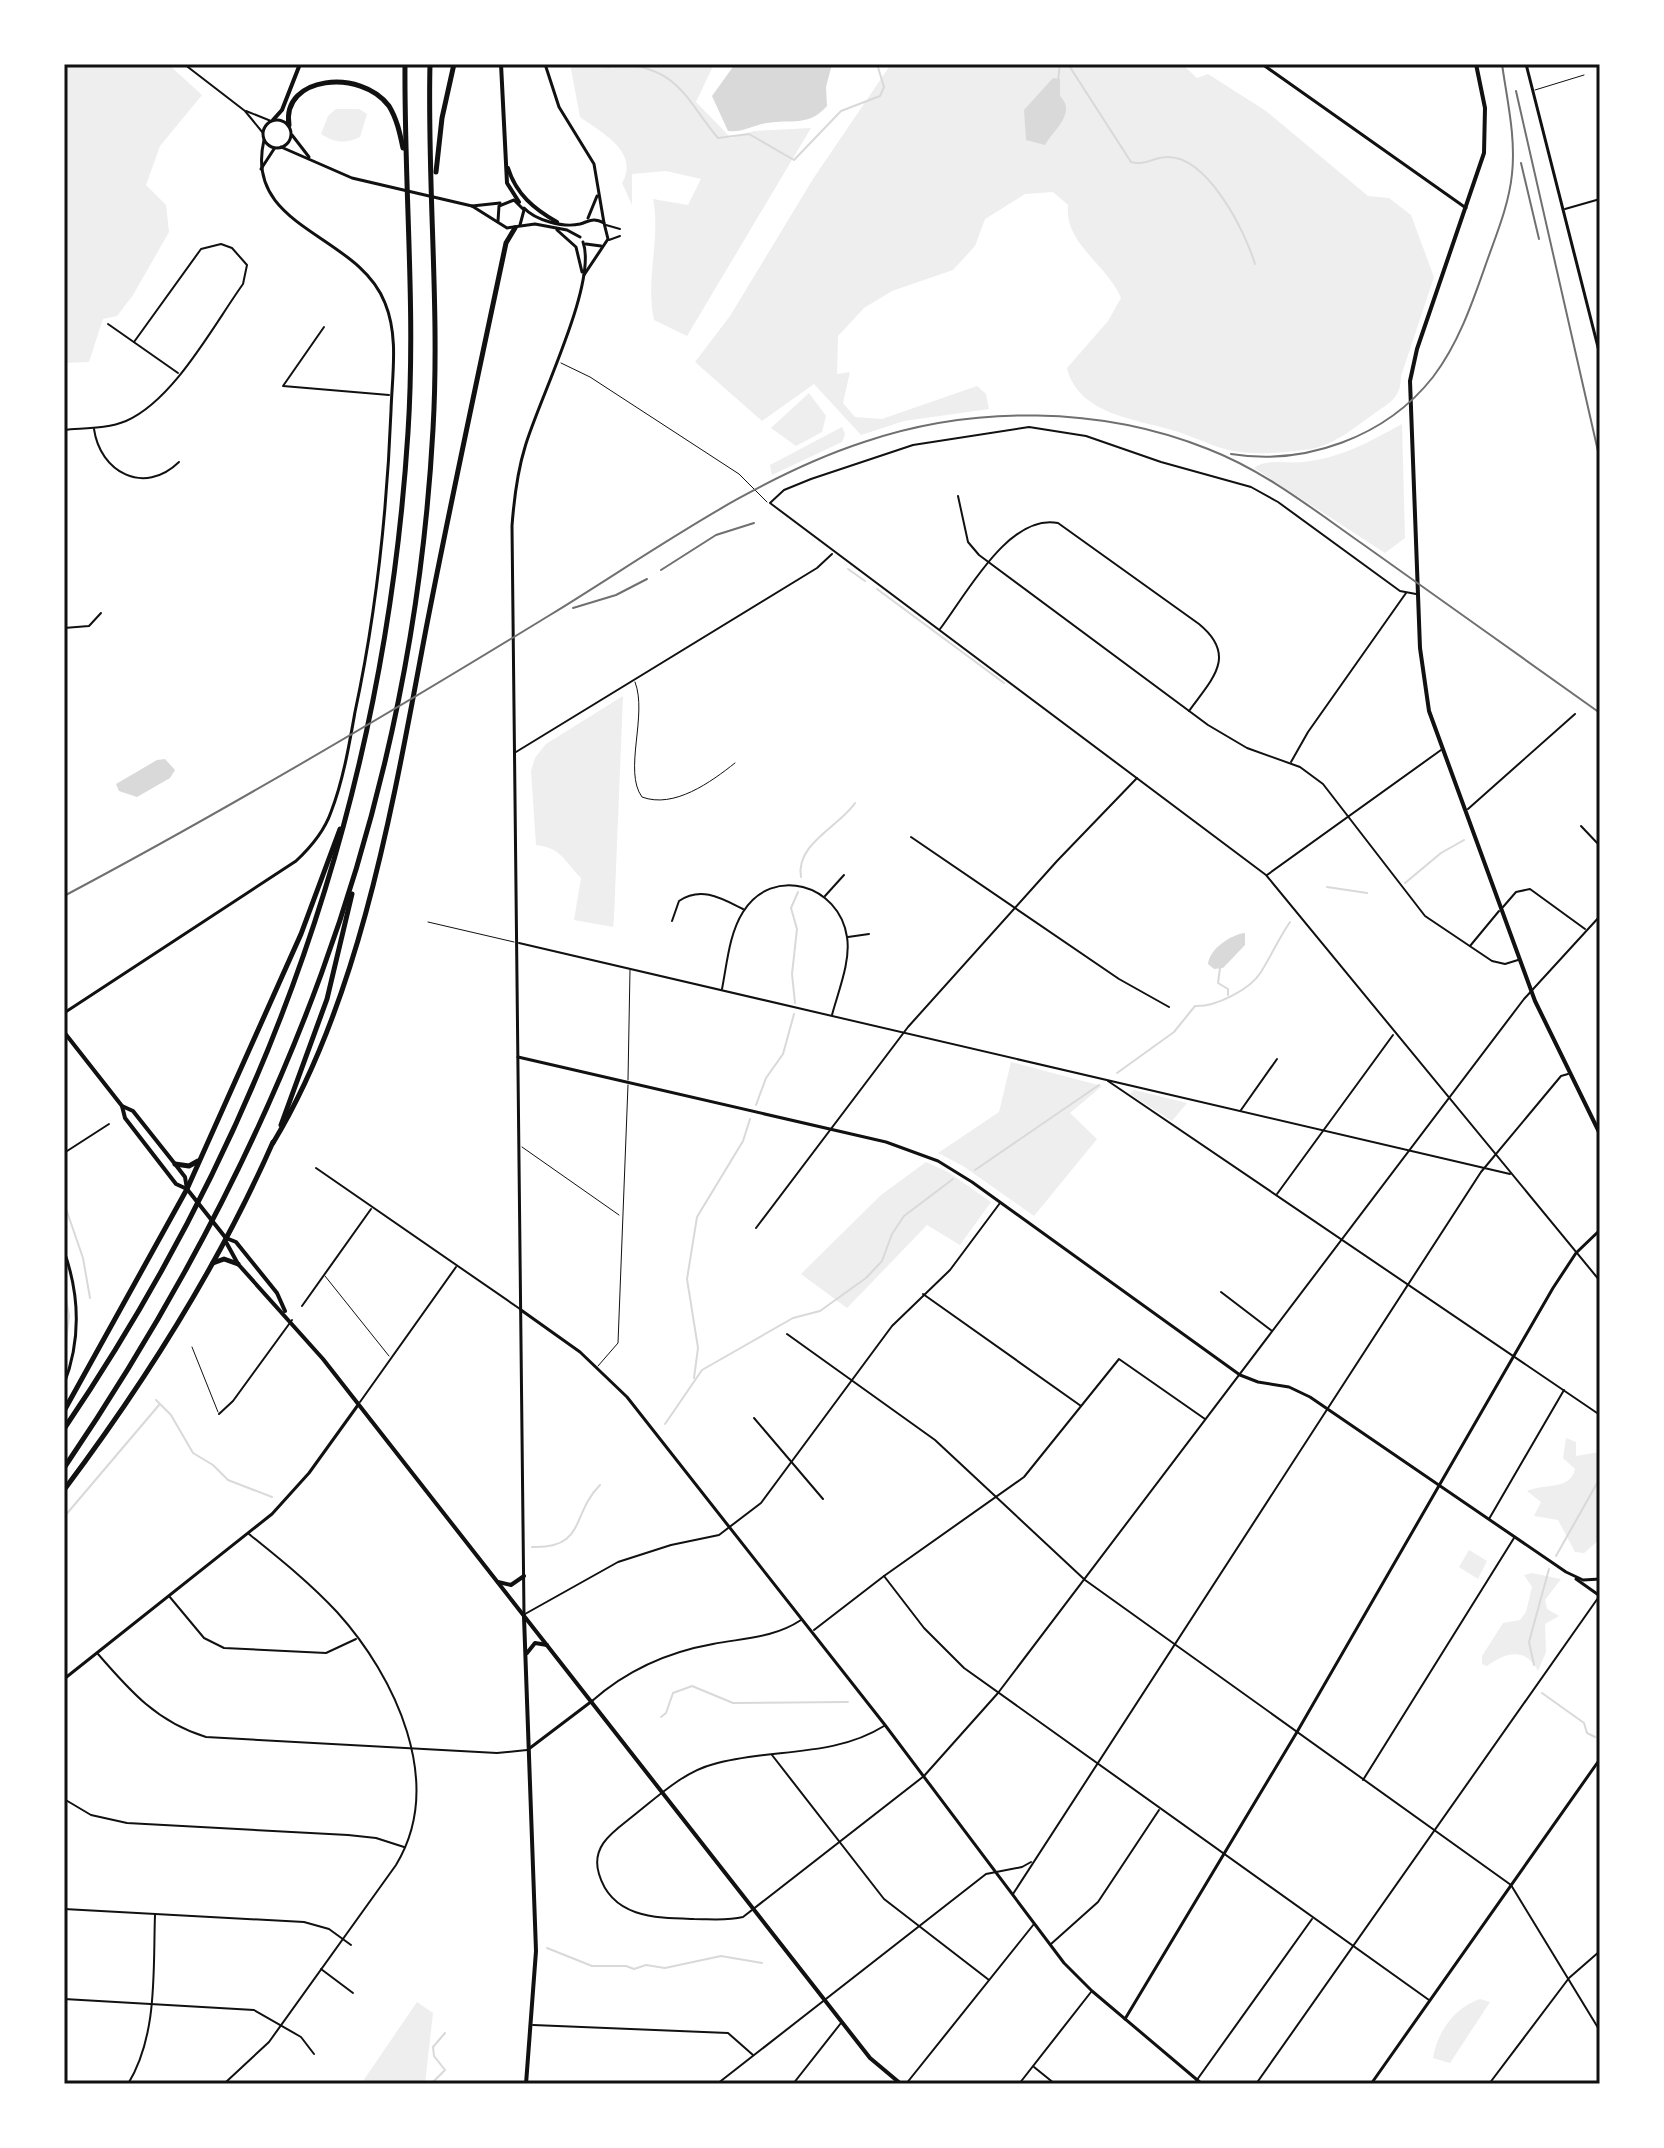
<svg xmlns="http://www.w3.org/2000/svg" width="1664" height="2148" viewBox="0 0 1664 2148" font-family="'Fira Sans Condensed',sans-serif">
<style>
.green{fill:#eee}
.water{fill:#d9d9d9}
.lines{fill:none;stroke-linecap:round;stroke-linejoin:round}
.stream{stroke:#d9d9d9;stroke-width:2}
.service{stroke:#111;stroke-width:1}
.minor{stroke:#111;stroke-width:2}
.tertiary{stroke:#111;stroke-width:3}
.secondary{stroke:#111;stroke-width:4}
.primary{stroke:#111;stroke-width:4}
.trunk{stroke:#111;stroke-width:4}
.motorway{stroke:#111;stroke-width:5}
.rail{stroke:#707070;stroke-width:2}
.neatline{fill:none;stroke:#111;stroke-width:3}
</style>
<rect width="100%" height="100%" fill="#fff"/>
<!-- green -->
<g class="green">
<path d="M64,64H168L202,95L160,146L146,185L166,205L169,232L133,295L117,316L103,319L89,362L64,363Z"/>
<path d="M570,64H714L696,102L731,138L754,131L811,128L687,336L654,320C645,279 661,239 653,199L688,205L701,179L666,171L632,174V205L622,183C640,152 602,133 580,117Z"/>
<path d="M891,64H1182L1197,78L1208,74L1266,111L1368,196L1389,198L1411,215L1434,277L1401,376C1401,397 1391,402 1375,413C1357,426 1334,445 1311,449C1284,453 1251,456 1225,449C1207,444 1190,435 1172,430C1135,419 1078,414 1067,368L1108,321L1121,298C1107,264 1064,244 1068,205L1053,192L1025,194L985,219L975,246L953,270L892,291L864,308L838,336L837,374L850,372L843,403L855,417L882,419L977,386L986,394L989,409L904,421L861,435L814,384L762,421L695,362L730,316L813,179Z"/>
<path d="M336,109H359L367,114L360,137C345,144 335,143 321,134L328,116Z"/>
<path d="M809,393L826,416L822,432L796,446L771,428Z"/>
<path d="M1402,424L1405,538L1385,553L1254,468C1267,458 1287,464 1303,462C1341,458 1369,442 1402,424Z"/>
<path d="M842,427L845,434L842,442L772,475L770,465Z"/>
<path d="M623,696L614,918L613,927L574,920L581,878C564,861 562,848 536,845L531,771L535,758L546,744Z"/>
<path d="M1011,1062L1102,1086L1070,1113L1097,1139L1034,1216L963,1166L938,1153L999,1112Z"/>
<path d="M1134,1090L1187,1103L1172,1121L1130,1094Z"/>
<path d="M926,1162L948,1172L991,1202L960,1245L927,1225L847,1308L801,1274L881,1195Z"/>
<path d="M1566,1438L1576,1442V1456L1600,1452V1539L1584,1553L1575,1552L1558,1520L1534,1516L1541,1502L1527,1491C1544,1483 1570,1491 1575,1469L1563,1458Z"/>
<path d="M1469,1550L1487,1561L1478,1579L1459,1567Z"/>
<path d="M1532,1573L1561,1579L1545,1600L1547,1609L1559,1616L1545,1624L1546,1652L1538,1671C1526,1647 1506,1652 1487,1666L1482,1664V1656L1503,1623L1520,1620L1526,1612L1532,1587L1524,1575Z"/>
<path d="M1480,1999L1490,2002L1450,2063L1433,2058C1437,2032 1455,2007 1480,1999Z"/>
<path d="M417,2002L433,2013L425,2084H361Z"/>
</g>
<!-- water -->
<g class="water">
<path d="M735,64H832L826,87L827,106C809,127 791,119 767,123C753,125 742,133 728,131L712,96Z"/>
<path d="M1053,78L1060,79V96C1077,113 1054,129 1045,145L1026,140L1024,110Z"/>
<path d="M165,759L175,770L170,778L137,797L119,791L116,784L157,760Z"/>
<path d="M1245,933V945L1223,968L1214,969L1208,964C1209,949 1232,934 1245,933Z"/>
</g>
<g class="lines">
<!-- stream -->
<g class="stream">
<path d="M595,64L609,67L611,64"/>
<path d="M624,64C680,70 686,100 718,138L749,134L794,160L841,111L880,96L884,87L877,64"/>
<path d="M1068,64L1131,162C1144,166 1154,157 1168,157C1208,157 1245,231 1255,264"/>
<path d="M1058,81L1060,64"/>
<path d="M848,569L865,581"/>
<path d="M877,589L1004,683"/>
<path d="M801,877C795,844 840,826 855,803"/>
<path d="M1405,883L1441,853L1464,840"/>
<path d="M1327,887L1367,893"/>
<path d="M1220,968L1218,983L1228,989V995"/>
<path d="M795,1003L792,974L797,929L791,908L798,892"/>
<path d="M1117,1073L1174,1032L1195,1006C1215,1007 1250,990 1261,972C1271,956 1279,938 1290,922"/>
<path d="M756,1105L766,1078L783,1054L794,1014"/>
<path d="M975,1170L1099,1085"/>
<path d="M64,1203L83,1258L90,1298"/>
<path d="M64,1287L69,1316L64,1360"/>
<path d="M694,1378L698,1348L687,1279L697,1217L743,1141L750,1119"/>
<path d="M156,1400L171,1415L193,1453L213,1465L228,1480L272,1497"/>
<path d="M665,1424L702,1370L793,1318L820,1311L866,1278L882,1261L892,1234L904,1216L953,1179"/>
<path d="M64,1517L159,1405"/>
<path d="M532,1547C586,1549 571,1514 600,1485"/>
<path d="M1556,1556L1600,1478"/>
<path d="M1534,1665L1529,1642L1549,1569"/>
<path d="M1542,1693L1584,1723L1587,1733L1595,1737"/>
<path d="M661,1717L666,1713L673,1693L692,1686L733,1703L848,1702"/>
<path d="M1600,1855V1854"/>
<path d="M547,1948L592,1966H626L634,1969L646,1965L665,1968L721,1956L762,1963"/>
<path d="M431,2084L445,2070L434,2056L433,2047L445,2033"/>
</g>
<!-- service -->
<g class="service">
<path d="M1535,90L1584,75"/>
<path d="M561,363L590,377L739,474L767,502"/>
<path d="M635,682C648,715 623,771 642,797C674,809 711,782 735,763"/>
<path d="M428,922L514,942"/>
<path d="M628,1080L630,970"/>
<path d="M522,1147L619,1215"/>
<path d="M325,1276L389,1356"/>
<path d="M192,1347L218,1412"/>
<path d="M598,1366L618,1343L628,1085"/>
</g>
<!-- minor -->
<g class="minor">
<path d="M184,64L245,111L263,133"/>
<path d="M246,111L271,121"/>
<path d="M1565,209L1600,199"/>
<path d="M606,225L620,229"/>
<path d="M609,240L620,236"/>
<path d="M108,324L178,373"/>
<path d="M324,327L283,386L389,395"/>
<path d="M94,429C100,472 144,496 179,462"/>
<path d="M64,430C84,428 107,429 126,421C174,400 213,326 243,284L247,265L232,248L221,244L201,249L134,342"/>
<path d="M958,496L968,542L979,555L1208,725L1247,748L1300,767L1323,784L1425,916L1492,961L1505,964L1518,960"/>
<path d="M1416,594L1400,591L1278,502L1251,487L1161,462L1086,436L1029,427L913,445L811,479L784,490L770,503L1266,875L1600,1281"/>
<path d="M64,628L89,626L101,613"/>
<path d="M940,629C966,595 1009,513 1058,523L1199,624C1238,656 1212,679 1189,711"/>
<path d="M516,752L817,568L832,554"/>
<path d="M1291,762L1308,732L1406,593"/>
<path d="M1468,809L1575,714"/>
<path d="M1581,826L1600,846"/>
<path d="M911,837L1119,979L1169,1007"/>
<path d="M1267,875L1441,750"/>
<path d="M825,896L844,875"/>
<path d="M1503,907L1516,892L1530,889L1585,929"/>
<path d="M672,921L679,901C701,886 721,898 743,909"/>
<path d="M848,937L869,934"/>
<path d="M519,943L1510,1174"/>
<path d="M1470,946L1499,911"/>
<path d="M722,989C727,964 729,934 743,912C772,865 839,884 847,937C851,961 838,992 832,1015"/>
<path d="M1108,1081L1600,1415"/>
<path d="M1241,1110L1277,1059"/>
<path d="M64,1153L109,1124"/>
<path d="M316,1168L520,1309"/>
<path d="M1277,1194L1393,1035"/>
<path d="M756,1228L908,1027L1057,861L1137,778"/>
<path d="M1221,1292L1272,1331"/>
<path d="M923,1294L1081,1406"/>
<path d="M302,1306L371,1209"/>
<path d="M787,1334L935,1440L1085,1580L1511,1885L1600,2031"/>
<path d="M360,1402L456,1267"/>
<path d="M219,1414L233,1401L292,1320"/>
<path d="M754,1418L823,1499"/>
<path d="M1489,1519L1564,1390"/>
<path d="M884,1576L924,1628L964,1668L1429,2000"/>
<path d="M169,1596L204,1638L224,1648L326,1653L356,1639"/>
<path d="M525,1614L618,1562L671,1545L719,1535L761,1503L892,1326L950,1270L1000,1203"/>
<path d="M814,1630L884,1576L1024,1477L1119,1359L1205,1419"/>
<path d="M98,1654C130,1691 157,1722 206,1737L497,1753L527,1750"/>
<path d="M592,1701C626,1671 668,1652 713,1644C744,1638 774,1638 801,1620"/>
<path d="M884,1726C833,1758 770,1748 714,1764C682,1772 654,1800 628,1820C610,1834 591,1848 599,1874C612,1918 656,1918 694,1919C711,1919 727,1921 743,1917L924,1776L998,1693L1524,999L1600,916"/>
<path d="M772,1755L884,1899L989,1980"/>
<path d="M1363,1780L1514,1538"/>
<path d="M64,1799L91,1815L127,1823L348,1835L376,1838L404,1847"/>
<path d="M1013,1894L1481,1172L1561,1076L1568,1074"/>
<path d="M64,1909L304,1922L329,1929L351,1945"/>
<path d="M1051,1944L1098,1902L1159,1810"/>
<path d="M321,1969L353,1993"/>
<path d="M64,1999L254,2010L301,2037L314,2054"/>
<path d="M533,2025L728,2033L753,2055"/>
<path d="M1034,2067L1055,2084"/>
<path d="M226,2082L269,2042L396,1865C446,1783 395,1676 337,1612C310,1583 280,1559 249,1534"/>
<path d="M128,2084C158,2035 153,1971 155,1915"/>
<path d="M717,2084L986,1874L1022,1867L1031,1862"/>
<path d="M793,2084L841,2023"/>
<path d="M906,2084L1034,1924"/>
<path d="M1019,2084L1091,1992"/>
<path d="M1194,2084L1312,1919"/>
<path d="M1256,2084L1598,1598"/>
<path d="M1489,2084L1569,1978L1600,1951"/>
</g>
<!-- tertiary -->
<g class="tertiary">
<path d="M545,64L559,107L594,164L604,223"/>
<path d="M1262,64L1466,208"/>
<path d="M1526,64L1600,355"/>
<circle cx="277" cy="134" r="14"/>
<path d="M292,135L309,157"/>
<path d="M281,147L352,178L472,206L507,228L535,224L567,230L580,237"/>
<path d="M261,169L274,149"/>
<path d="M472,206L500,203"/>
<path d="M524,208C535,220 563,228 580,224C590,221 593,217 604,223L608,239L584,275"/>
<path d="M588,218L597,196"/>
<path d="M498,221L499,206L514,200L524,210L520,225"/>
<path d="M557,230L576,247L582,272"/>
<path d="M586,244L601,246"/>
<path d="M64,1013L296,861C311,847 324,832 331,812C343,781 349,746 355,712C376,614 387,512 391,411C392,376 399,337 385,303C358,233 243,229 264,140"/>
<path d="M518,1057L886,1142L938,1161L972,1182L1240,1375L1258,1382L1289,1387L1310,1397L1566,1572L1583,1580L1600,1579"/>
<path d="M64,1251C80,1296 81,1340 64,1384"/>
<path d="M521,1310L580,1352L627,1397L885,1725L1064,1963L1092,1991L1202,2084"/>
<path d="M1576,1579L1600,1596"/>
<path d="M524,1615L512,526C514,499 517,473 525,447C538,401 598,283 583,242"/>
<path d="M64,1679L272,1514L309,1473L358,1405"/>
<path d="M530,1748L592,1701"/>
<path d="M1125,2019L1297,1732L1553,1288L1576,1253L1600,1230"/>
<path d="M1371,2084L1600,1759"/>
</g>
<!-- secondary -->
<g class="secondary">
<path d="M1476,64L1485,108L1484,153L1417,349L1410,381L1420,648L1429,711L1535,1001L1600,1134"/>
<path d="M524,1617L536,1951L526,2084"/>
</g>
<!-- primary -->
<g class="primary">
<path d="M226,1238L236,1242L277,1293L285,1311"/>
<path d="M226,1242L238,1264L323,1359L870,2058L901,2084"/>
<path d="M498,1582L511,1585L524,1576"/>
<path d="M527,1653L535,1643L547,1645"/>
</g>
<!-- trunk -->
<g class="trunk">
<path d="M501,64L507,183L519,202"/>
<path d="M273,120L282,110L300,64"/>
<path d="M508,168C516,194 534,209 557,222"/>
<path d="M64,1032L122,1106L133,1111L175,1164L185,1177L187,1189L225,1237"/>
<path d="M122,1106L125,1118L176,1184L187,1189"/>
</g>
<!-- motorway -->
<g class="motorway">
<path d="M289,125C281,76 361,68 389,106C397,119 400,134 403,148"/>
<path d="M436,172L442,118L454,64"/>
<path d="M281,1125L327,999L352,894"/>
<path d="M273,1143C362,995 394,798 426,629C451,500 479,371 506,243L515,228"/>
<path d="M175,1164L189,1166L198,1161"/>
<path d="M213,1263L224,1259L238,1264"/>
<path d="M64,1411L187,1189L301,934L340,829"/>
<path d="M64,1429C268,1128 385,795 408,432C416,309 404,187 405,64"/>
<path d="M64,1468C279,1151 412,814 433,429C440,307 427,186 430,64"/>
<path d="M64,1490C145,1382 219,1265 273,1142"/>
</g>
<!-- rail -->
<g class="rail">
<path d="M1516,91L1600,460"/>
<path d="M1521,163L1539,239"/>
<path d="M1231,454C1305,466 1386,437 1433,377C1459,343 1473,301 1487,261C1497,233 1509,204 1512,174C1516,137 1507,100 1502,64"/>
<path d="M661,570L716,535L754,523"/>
<path d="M573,608L616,595L647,579"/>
<path d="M64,896C230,808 390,713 550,615C650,554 751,479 864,442C973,405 1101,406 1208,449C1265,471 1314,510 1364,545C1443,601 1521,657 1600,713"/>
</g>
</g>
<!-- border -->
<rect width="1664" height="2148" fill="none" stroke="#ffffff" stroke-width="132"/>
<rect x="66" y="66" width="1532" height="2016" class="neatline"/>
</svg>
